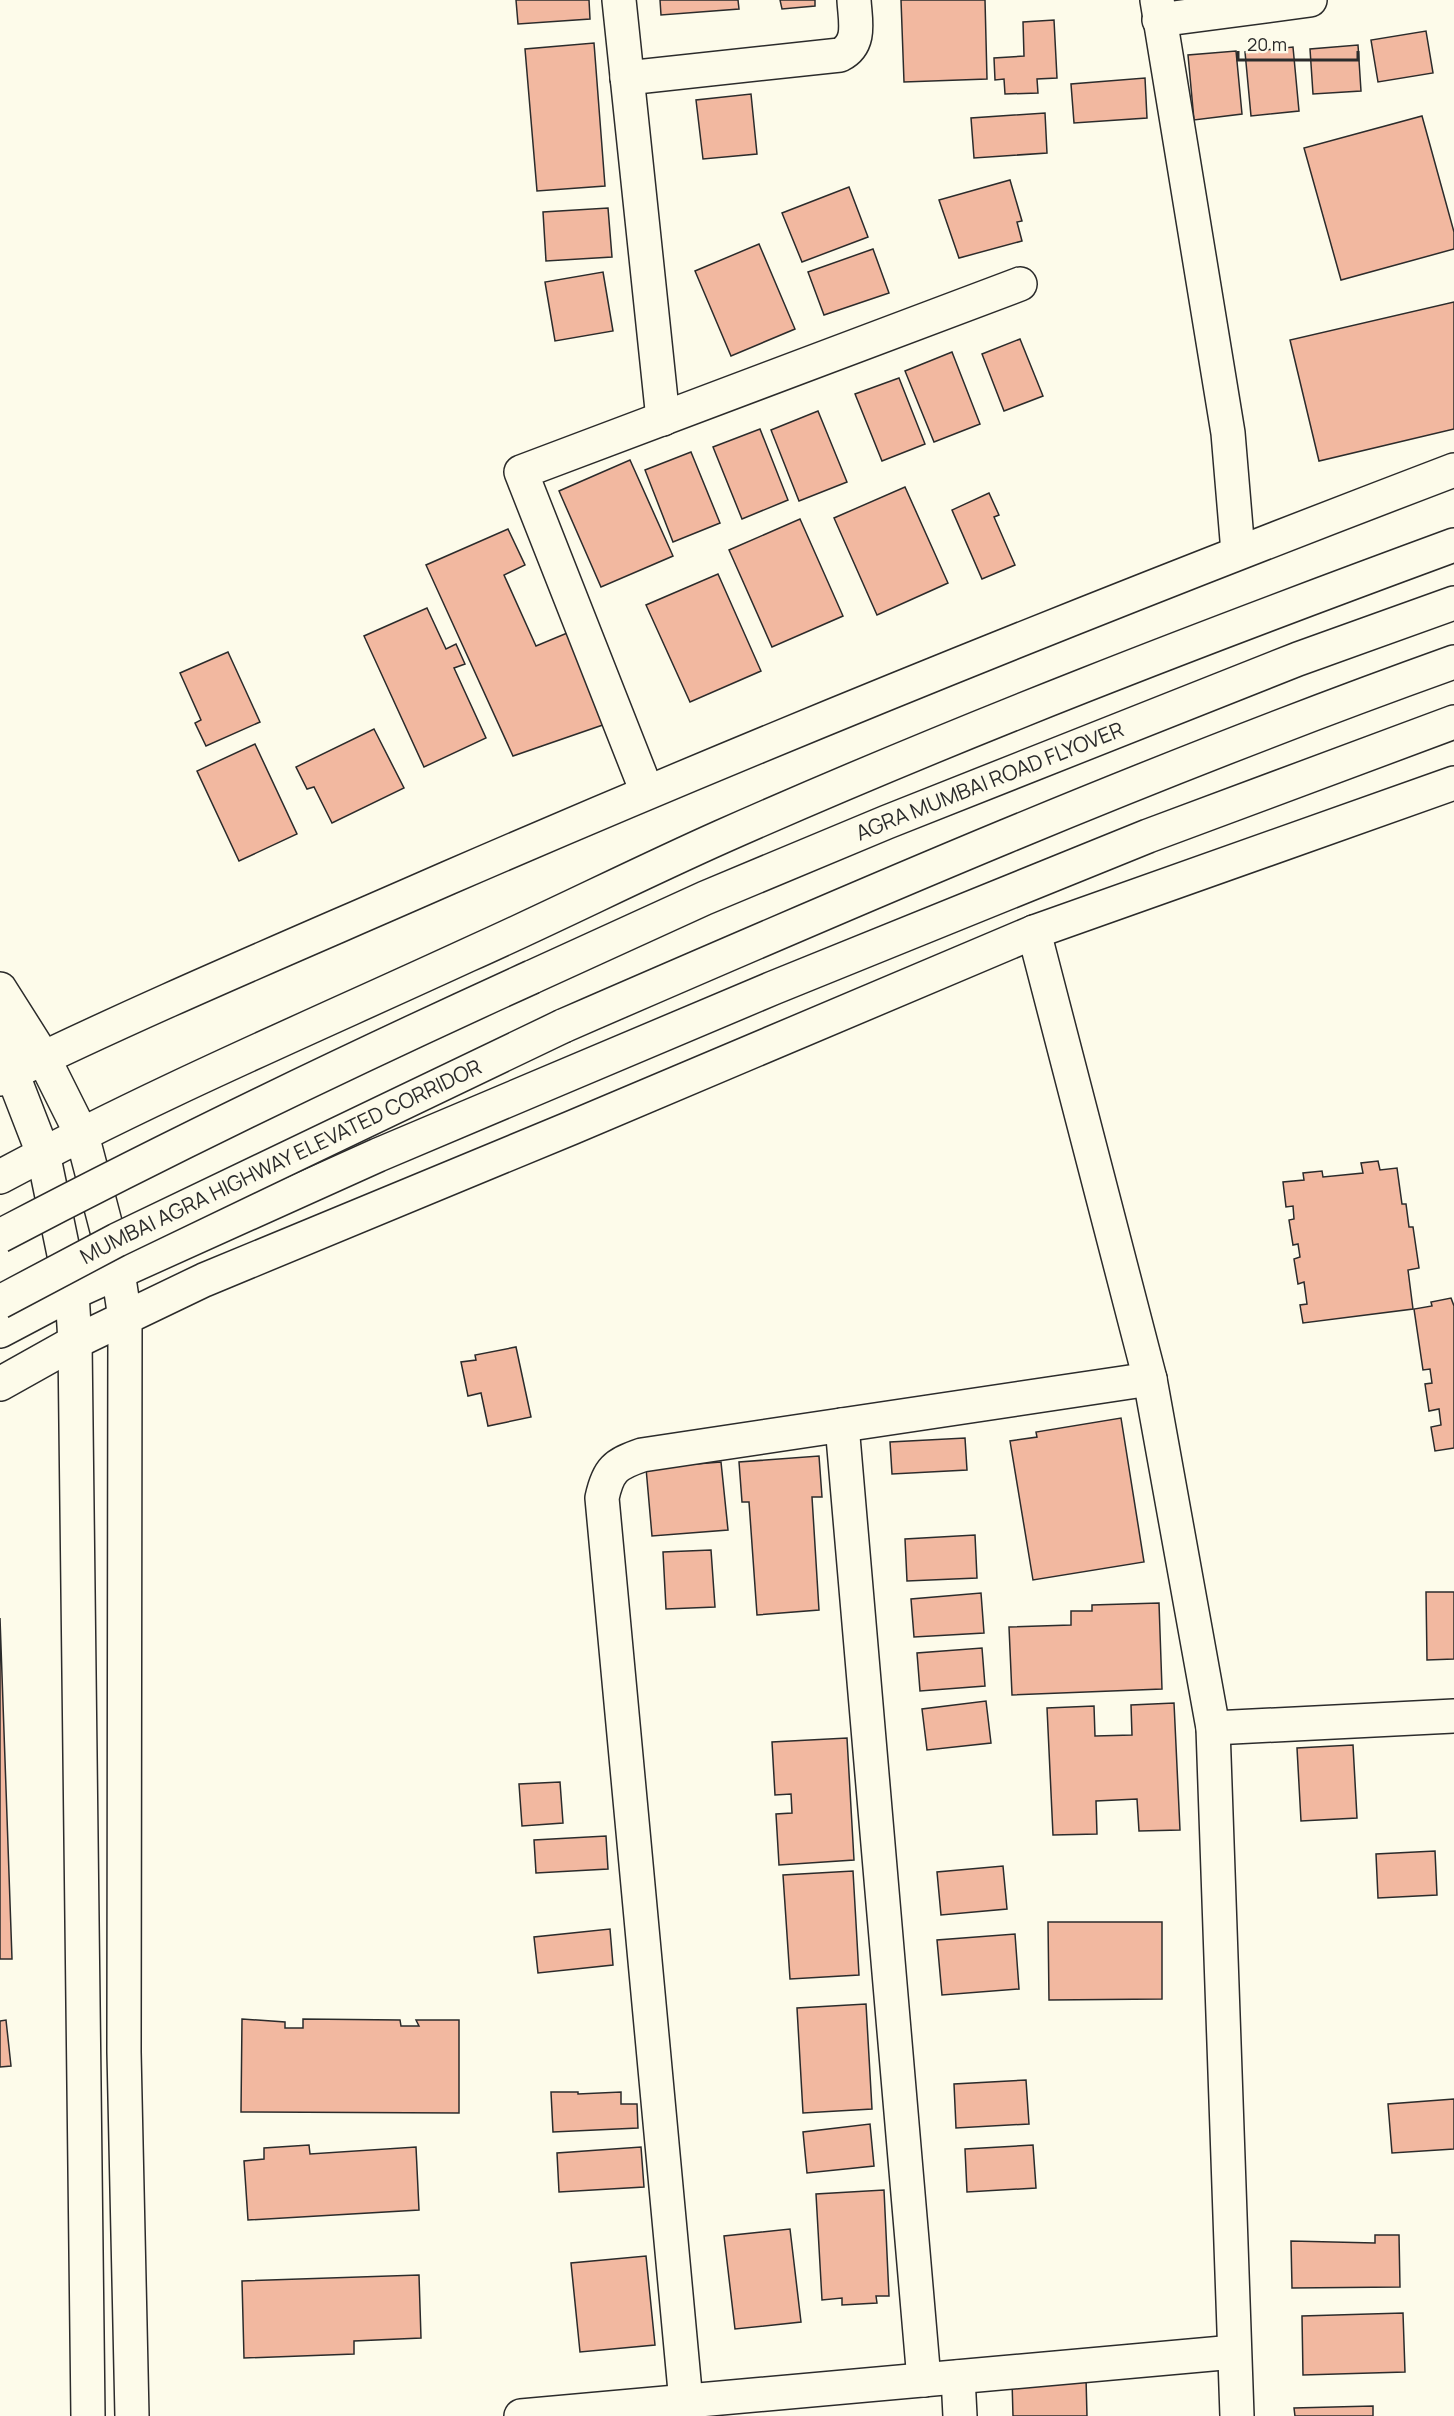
<svg xmlns="http://www.w3.org/2000/svg" width="1454" height="2416" viewBox="0 0 1454 2416" font-family="Manrope,sans-serif">
<style>
.building{fill:#f2b8a0;stroke:#2b2b2b;stroke-width:1.5}
.lines{fill:none;stroke-linecap:round;stroke-linejoin:round}
.minor-casing{stroke:#2b2b2b;stroke-width:36}
.major-casing{stroke:#2b2b2b;stroke-width:36}
.highway-casing{stroke:#2b2b2b;stroke-width:36}
.minor{stroke:#fdfbea;stroke-width:33}
.major{stroke:#fdfbea;stroke-width:33}
.highway{stroke:#fdfbea;stroke-width:33}
.highway-bridge-casing{stroke:#2b2b2b;stroke-width:36;stroke-linecap:butt}
.highway-bridge{stroke:#fdfbea;stroke-width:33}
.labels{text-anchor:middle;stroke-width:4.5;stroke-linejoin:round;paint-order:stroke}
.street-label{font-size:21px;fill:#2b2b2b;stroke:#fdfbea}
</style>
<rect width="100%" height="100%" fill="#fdfbea"/>
<!-- building -->
<g class="building">
<path d="M516,0H589L590,19L518,24Z"/>
<path d="M660,0H738L739,9L661,15Z"/>
<path d="M780,0H815V6L782,9Z"/>
<path d="M901,0H985L987,79L904,82Z"/>
<path d="M1054,20L1057,78L1037,79L1038,93L1005,94L1004,79L995,80L994,58L1024,56L1023,22Z"/>
<path d="M1426,31L1433,73L1378,82L1371,40Z"/>
<path d="M594,43L605,186L537,191L525,49Z"/>
<path d="M1358,45L1361,91L1313,94L1310,49Z"/>
<path d="M1293,47L1299,111L1251,116L1245,52Z"/>
<path d="M1236,51L1242,114L1194,120L1188,55Z"/>
<path d="M1145,78L1147,118L1074,123L1071,84Z"/>
<path d="M751,94L757,154L703,159L696,100Z"/>
<path d="M1045,113L1047,153L974,158L971,118Z"/>
<path d="M1422,116L1454,232V249L1341,280L1304,148Z"/>
<path d="M1010,180L1022,221L1017,222L1022,241L959,258L939,200Z"/>
<path d="M849,187L868,237L802,262L782,213Z"/>
<path d="M608,208L612,257L546,261L543,212Z"/>
<path d="M759,244L795,329L731,356L695,271Z"/>
<path d="M873,249L889,293L824,315L808,272Z"/>
<path d="M603,272L613,331L555,341L545,282Z"/>
<path d="M1454,302V429L1319,461L1290,340Z"/>
<path d="M1020,339L1043,396L1004,411L982,354Z"/>
<path d="M952,352L980,424L934,442L905,371Z"/>
<path d="M899,378L925,444L882,461L855,394Z"/>
<path d="M818,411L847,482L799,501L771,430Z"/>
<path d="M760,429L788,500L742,519L713,447Z"/>
<path d="M691,452L720,523L673,542L645,470Z"/>
<path d="M630,460L673,556L601,587L559,491Z"/>
<path d="M905,487L948,583L877,615L834,518Z"/>
<path d="M989,493L999,515L994,517L1015,565L982,579L952,510Z"/>
<path d="M800,519L843,616L772,647L729,550Z"/>
<path d="M508,529L525,565L504,575L536,646L584,626L623,718L513,756L426,565Z"/>
<path d="M718,574L761,671L690,702L646,605Z"/>
<path d="M427,608L446,649L456,644L465,664L454,668L486,738L424,767L364,636Z"/>
<path d="M228,652L260,722L206,746L195,723L201,720L180,673Z"/>
<path d="M374,729L404,788L332,823L314,787L307,789L296,767Z"/>
<path d="M255,744L297,834L239,861L197,771Z"/>
<path d="M1378,1161L1380,1170L1397,1168L1402,1204H1406L1409,1227H1413L1419,1268L1408,1270L1413,1309L1303,1323L1300,1305L1307,1304L1304,1282L1298,1284L1294,1259L1300,1257L1298,1244L1293,1245L1289,1220L1294,1219L1293,1206L1286,1207L1283,1182L1304,1180L1303,1173L1322,1171L1323,1177L1363,1173L1361,1163Z"/>
<path d="M1451,1298L1454,1306V1448L1435,1451L1431,1427L1441,1425L1439,1409L1429,1411L1425,1384L1432,1383L1430,1369L1423,1370L1414,1309L1432,1306L1431,1302Z"/>
<path d="M516,1347L531,1417L488,1426L481,1393L468,1396L461,1362L476,1360L475,1355Z"/>
<path d="M1121,1418L1144,1562L1033,1580L1010,1441L1037,1437L1036,1432Z"/>
<path d="M965,1438L967,1470L892,1474L890,1442Z"/>
<path d="M819,1456L822,1497H812L819,1610L757,1615L749,1502H742L739,1462Z"/>
<path d="M721,1462L728,1530L652,1536L646,1468Z"/>
<path d="M975,1535L977,1578L907,1581L905,1539Z"/>
<path d="M711,1550L715,1607L666,1609L663,1552Z"/>
<path d="M1426,1592H1454V1659L1427,1660Z"/>
<path d="M981,1593L984,1633L914,1637L911,1599Z"/>
<path d="M1159,1603L1162,1689L1012,1695L1009,1627L1071,1625V1611H1092V1605Z"/>
<path d="M0,1618L12,1959H0Z"/>
<path d="M982,1648L985,1686L920,1691L917,1653Z"/>
<path d="M986,1701L991,1743L927,1750L922,1709Z"/>
<path d="M1174,1703L1180,1830L1139,1831L1137,1799L1096,1801L1097,1834L1053,1835L1047,1708L1094,1706L1095,1736L1132,1735L1131,1705Z"/>
<path d="M847,1738L854,1860L779,1865L776,1814L792,1813L791,1794L775,1795L772,1742Z"/>
<path d="M1353,1745L1357,1818L1301,1821L1297,1748Z"/>
<path d="M560,1782L563,1823L522,1826L519,1784Z"/>
<path d="M606,1836L608,1869L536,1873L534,1840Z"/>
<path d="M1435,1851L1437,1895L1378,1898L1376,1854Z"/>
<path d="M1003,1866L1007,1909L941,1915L937,1872Z"/>
<path d="M853,1871L859,1975L790,1979L783,1875Z"/>
<path d="M1048,1922H1162V1999L1049,2000Z"/>
<path d="M610,1929L613,1965L538,1973L534,1937Z"/>
<path d="M1015,1934L1019,1989L942,1995L937,1940Z"/>
<path d="M866,2004L872,2109L803,2113L797,2008Z"/>
<path d="M242,2019L285,2022V2028H303V2019L400,2020L401,2026H419L416,2020H459V2113L241,2112Z"/>
<path d="M6,2020L11,2066L0,2067V2021Z"/>
<path d="M1026,2080L1029,2124L956,2128L954,2084Z"/>
<path d="M551,2092H578V2094L621,2092V2104H637L638,2128L553,2132Z"/>
<path d="M1454,2099V2149L1392,2153L1388,2104Z"/>
<path d="M870,2124L874,2166L807,2173L803,2132Z"/>
<path d="M309,2145L310,2154L416,2147L419,2210L248,2220L244,2161L264,2159V2148Z"/>
<path d="M1033,2145L1036,2188L967,2192L965,2149Z"/>
<path d="M641,2147L644,2187L559,2192L557,2153Z"/>
<path d="M884,2190L889,2296H876L877,2303L842,2305V2298L822,2300L816,2194Z"/>
<path d="M790,2229L801,2322L735,2329L724,2236Z"/>
<path d="M1375,2235H1399L1400,2287L1292,2288L1291,2241L1375,2243Z"/>
<path d="M646,2256L655,2345L580,2352L571,2263Z"/>
<path d="M419,2275L421,2338L354,2341V2354L244,2358L242,2281Z"/>
<path d="M1403,2313L1405,2372L1303,2375L1302,2316Z"/>
<path d="M1086,2378L1087,2416H1013L1012,2381Z"/>
<path d="M1373,2406V2416H1295L1294,2408Z"/>
</g>
<g class="lines">
<!-- minor casing -->
<g class="minor-casing">
<g id="minor">
<path d="M619,0L663,419"/>
<path d="M1157,0L1228,433L1238,552"/>
<path d="M1159,20L1310,0"/>
<path d="M627,78L840,55C862,44 855,20 854,0"/>
<path d="M647,792L521,472L1020,284"/>
<path d="M1034,932L1150,1379L1213,1728L1237,2416"/>
<path d="M0,989L43,1057L82,1135"/>
<path d="M0,1010L12,1073L43,1153"/>
<path d="M0,1079C147,1007 298,944 448,878C780,734 1116,599 1454,470"/>
<path d="M0,1384L75,1342L204,1280L571,1128L1034,932L1454,783"/>
<path d="M842,1425L924,2380"/>
<path d="M1213,1728L1454,1716"/>
<path d="M958,2377L960,2416"/>
<path d="M686,2402L602,1498C608,1470 615,1464 642,1455L1150,1379"/>
<path d="M521,2416L1234,2352"/>
</g>
</g>
<!-- major casing -->
<g class="major-casing">
<g id="major">
<path d="M82,1135L118,1272L125,1318L124,2052L132,2416"/>
<path d="M43,1153L72,1293L75,1342L88,2416"/>
<path d="M0,1177C152,1095 312,1027 468,955C553,917 636,875 721,837C962,730 1207,636 1454,545"/>
<path d="M0,1331L72,1293L378,1155L773,988L1148,836L1454,722"/>
</g>
</g>
<!-- highway casing -->
<g class="highway-casing">
<g id="highway">
<path id="s1" d="M532,977L705,898L887,822L1298,659L1454,603"/>
<path d="M563,1026C857,898 1152,770 1454,662"/>
</g>
</g>
<!-- minor -->
<use href="#minor" class="minor"/>
<!-- major -->
<use href="#major" class="major"/>
<!-- highway -->
<use href="#highway" class="highway"/>
<!-- highway-bridge casing -->
<g class="highway-bridge-casing">
<g id="highway-bridge">
<path d="M0,1236C175,1144 352,1059 532,977"/>
<path id="s2" d="M0,1302L117,1240L563,1026"/>
</g>
</g>
<!-- highway-bridge -->
<use href="#highway-bridge" class="highway-bridge"/>
</g>
<g class="labels">
<!-- street labels -->
<g class="street-label">
<text dy="7" stroke="none"><textPath href="#s1" startOffset="498">AGRA MUMBAI ROAD FLYOVER</textPath></text>
<text dy="7" stroke="none"><textPath href="#s2" startOffset="314">MUMBAI AGRA HIGHWAY ELEVATED CORRIDOR</textPath></text>
</g>
</g>
<!-- scale -->
<path d="M1238 51v9h120v-9" fill="none" stroke="#2b2b2b" stroke-width="3"/>
<text x="1247" y="51" font-size="18" fill="#2b2b2b" stroke="#fdfbea" stroke-width="4.5" paint-order="stroke">20 m</text>
</svg>
